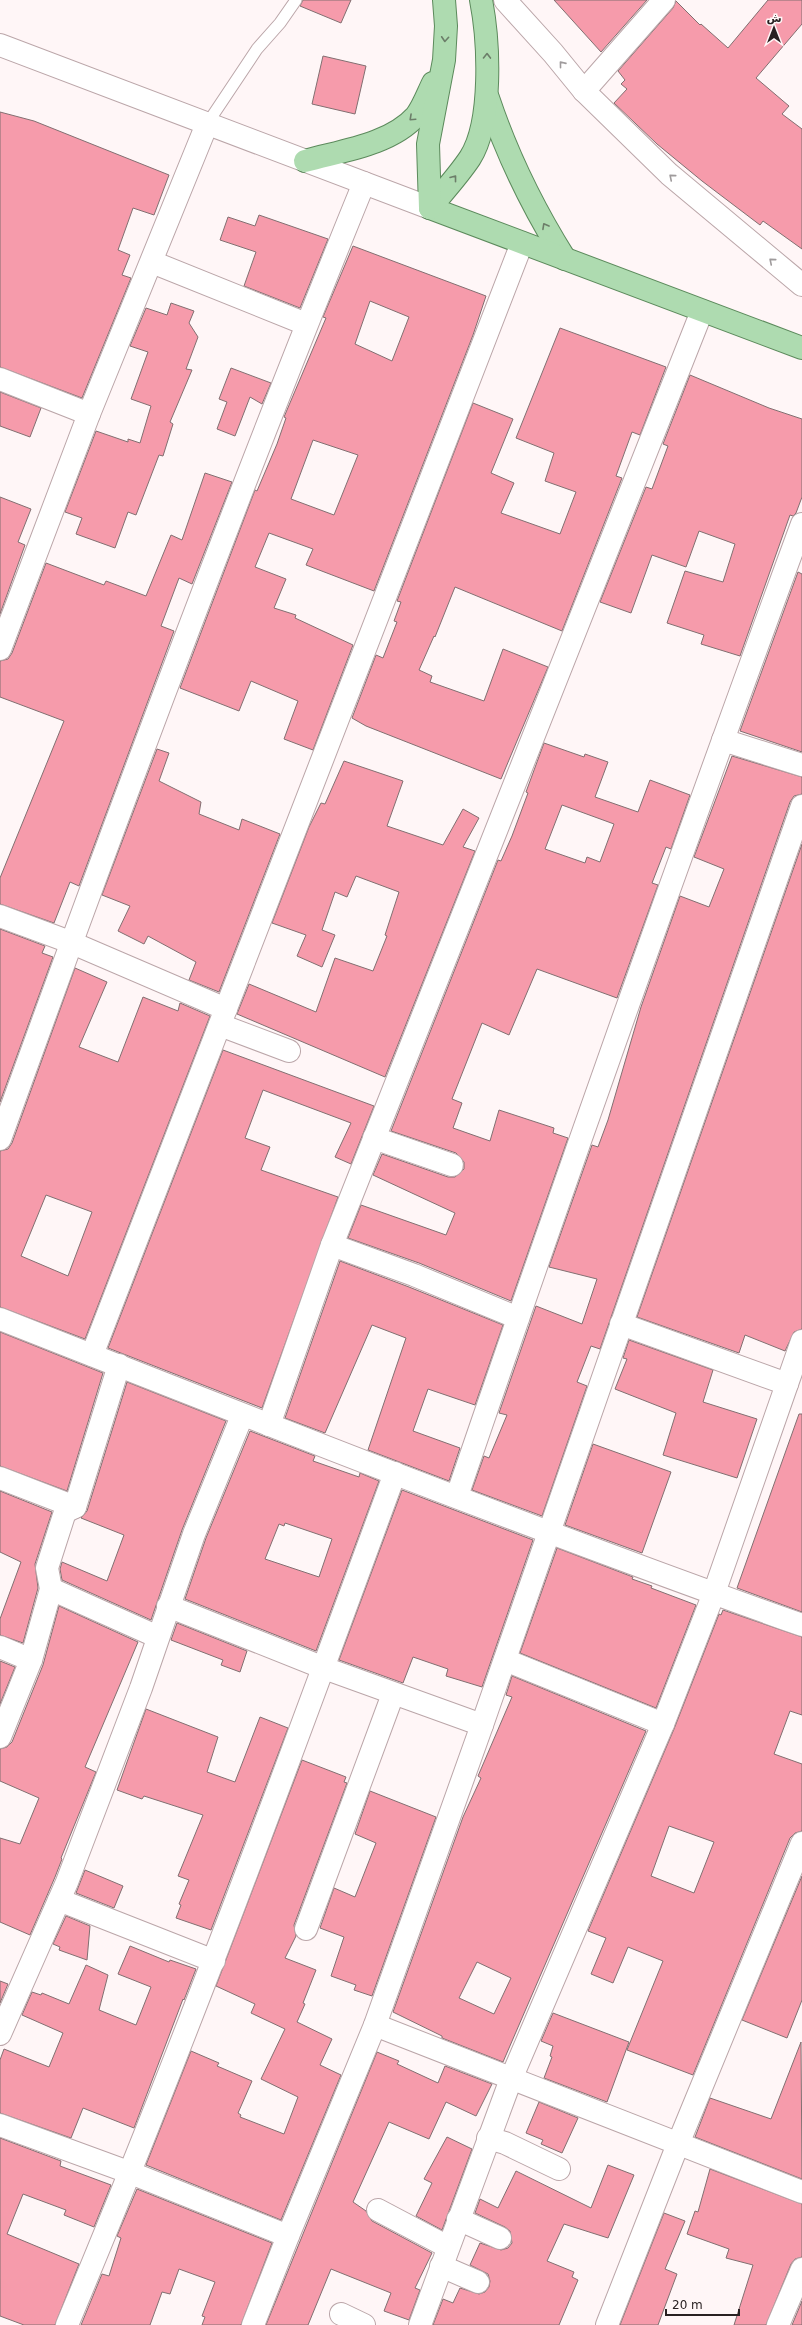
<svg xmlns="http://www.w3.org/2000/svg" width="802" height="2325" viewBox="0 0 802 2325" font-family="'DejaVu Sans','Noto Sans Arabic',sans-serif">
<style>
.building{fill:#f69bab;stroke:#826f71;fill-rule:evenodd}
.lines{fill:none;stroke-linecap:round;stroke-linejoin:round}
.service-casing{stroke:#bba6a9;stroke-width:13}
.minor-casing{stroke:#bba6a9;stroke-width:24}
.tertiary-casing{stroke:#bba6a9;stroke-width:24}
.primary-casing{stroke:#5c8a5c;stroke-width:24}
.service{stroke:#fff;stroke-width:11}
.minor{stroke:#fff;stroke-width:22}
.tertiary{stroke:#fff;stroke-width:22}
.primary{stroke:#aedbb0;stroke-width:22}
.oneway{stroke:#6c7e69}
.oneway2{stroke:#9f9b9c}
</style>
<rect width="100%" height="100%" fill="#fff6f7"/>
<!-- building -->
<g class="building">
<path d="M303,0H351L341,23L300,6Z"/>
<path d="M554,0H647L601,52Z"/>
<path d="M768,0H802V24L756,78L789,106L782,114L802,129V249L763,221L760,225L702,181L657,144L614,103L627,89L621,84L625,80L618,71L673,8L676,1L700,25L701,24L728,48Z"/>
<path d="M323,56L366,66L355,114L312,104Z"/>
<path d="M0,112L34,121L169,175L154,215L133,208L118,250L130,255L122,275L131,278L82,398L0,367Z"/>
<path d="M259,215L328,239L300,308L244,286L256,252L220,240L228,217L255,226Z"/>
<path d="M353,246L486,296L473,335L374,591L306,565L313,549L269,533L255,567L286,579L274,608L296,615L295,618L353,645L313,750L284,739L298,701L251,681L239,711L180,688L255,490L257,491L277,444L286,418L284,417L326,318L323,317ZM370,301L409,317L392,361L355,344ZM313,440L358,455L334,515L291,499Z"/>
<path d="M171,303L194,311L189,323L198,337L186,369L192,370L170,422L173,424L163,456L159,455L136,515L128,512L115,548L76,534L82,518L65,512L96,431L128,442V439L140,443L151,406L131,399L148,352L130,346L146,308L167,315Z"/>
<path d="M560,328L666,367L640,435L632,432L616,476L622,478L562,631L455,587L435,637L434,636L419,670L432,676L430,682L484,701L503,649L548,667L501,779L366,726L352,718L376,655L383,658L397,622L394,621L401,602L397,601L473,403L513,419L491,473L514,483L501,513L560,534L576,492L545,481L554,453L516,438Z"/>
<path d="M231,368L271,383L262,404L250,397L235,436L217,429L227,402L219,399Z"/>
<path d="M690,375L769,408L802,419V497L796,513L793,516L790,515L740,656L701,644L704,635L667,623L685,571L723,582L735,544L699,531L686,567L652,555L631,613L600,602L646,487L652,489L668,446L663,444Z"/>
<path d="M0,392L41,408L30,437L0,426Z"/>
<path d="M205,473L232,482L192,584L179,578L161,626L174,631L79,886L70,882L54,923L0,904V878L64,721L0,697V661L8,659L12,653L46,563L104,585L106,581L146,596L171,535L182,540Z"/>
<path d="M0,497L31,509L18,542L25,545L0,614Z"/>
<path d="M798,572L802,574V752L740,731Z"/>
<path d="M544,743L584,757L585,754L608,762L595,797L638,812L650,780L690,795L671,849L666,847L652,883L658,885L617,998L537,969L509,1035L482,1023L452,1099L462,1103L453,1128L490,1141L499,1110L554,1128L553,1133L568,1138L511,1301L419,1263L348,1238L361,1205L446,1235L455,1213L373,1175L382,1154L448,1177H455L464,1169V1162L456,1153L391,1131L498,860L501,861L512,836L528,793L526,792ZM562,805L614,824L600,862L587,857L585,863L545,849Z"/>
<path d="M157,749L169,753L159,781L201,802L199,814L239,830L242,819L280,834L219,992L189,980L196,962L148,936L144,944L118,931L130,906L102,895Z"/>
<path d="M732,756L802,777V794L794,796L790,802L600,1349L591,1346L577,1382L587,1386L542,1516L472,1490L484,1456L489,1458L507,1415L499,1413L536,1306L582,1324L597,1279L549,1267L592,1145L598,1147L608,1120L641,1007L680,896L709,907L724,869L694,857Z"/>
<path d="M344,761L403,781L387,826L443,845L463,809L479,818L463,847L475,851L385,1077L237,1014L249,984L316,1012L335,958L373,971L387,936L385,935L399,892L356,876L347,897L335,892L322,930L335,935L322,967L297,956L306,935L272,923L309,827L321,803L325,804Z"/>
<path d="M802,844V1329L794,1332L785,1351L745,1335L739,1353L637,1317Z"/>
<path d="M0,929L45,946L42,953L53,957L0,1102Z"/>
<path d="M75,968L107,982L79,1047L118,1062L143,997L178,1011L180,1003L210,1016L85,1339L0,1307V1151L8,1149L12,1143ZM46,1195L92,1212L68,1276L21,1256Z"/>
<path d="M223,1050L374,1106L351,1164L335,1157L351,1123L263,1090L245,1138L270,1147L261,1170L338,1197L262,1408L108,1348Z"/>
<path d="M340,1261L409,1287L503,1325L475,1405L428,1389L413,1431L460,1448L449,1481L368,1450L406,1338L372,1325L325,1433L285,1418Z"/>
<path d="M0,1332L103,1373L67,1491L0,1466Z"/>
<path d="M629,1340L713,1370L703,1402L757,1419L737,1478L663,1455L676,1413L615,1389L627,1359L623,1358Z"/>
<path d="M127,1382L226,1421L182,1530L151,1620L62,1580L60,1569L62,1562L107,1581L124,1535L81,1518L87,1511Z"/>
<path d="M799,1414H802V1612L737,1588Z"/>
<path d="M250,1431L315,1456L313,1461L359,1477L360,1473L379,1481L316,1651L185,1599L206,1538ZM285,1523L332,1539L319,1577L265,1559L279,1524L284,1526Z"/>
<path d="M593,1444L671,1472L642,1553L565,1525Z"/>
<path d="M402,1490L533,1540L482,1687L446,1676L448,1669L413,1657L403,1683L339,1660Z"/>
<path d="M0,1491L52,1512L35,1564L38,1588L23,1643L0,1635V1619L21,1562L0,1552Z"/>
<path d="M557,1548L633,1577L632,1579L652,1586L651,1588L696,1605L656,1708L520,1653Z"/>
<path d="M59,1606L138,1642L85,1767L96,1772L61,1858L62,1859L55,1877L30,1935L0,1922V1838L20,1844L39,1798L0,1781V1749L7,1747L12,1742L43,1665Z"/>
<path d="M723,1610L802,1637V1715L790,1711L774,1754L802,1764V1831L795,1833L790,1838L693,2075L627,2050L663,1961L628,1947L613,1983L591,1974L606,1938L588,1931L674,1729L719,1614L721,1615ZM669,1826L714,1842L694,1893L651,1876Z"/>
<path d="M177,1623L247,1651L240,1672L221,1665L223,1660L171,1640Z"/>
<path d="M0,1661L15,1667L0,1704Z"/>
<path d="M512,1676L646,1731L503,2062L442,2038V2036L393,2012L463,1817L481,1778L478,1776L512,1697L506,1695ZM477,1962L511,1978L494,2014L459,1998Z"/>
<path d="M146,1709L218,1737L207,1772L235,1782L260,1717L288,1728L211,1930L176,1918L181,1905L179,1904L189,1880L178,1876L203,1815L144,1796L142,1799L117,1790Z"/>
<path d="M302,1760L346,1777L344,1782L347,1783L294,1925L296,1936L285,1958L316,1970L303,2003L305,2004L297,2022L332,2039L320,2065L341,2075L281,2220L146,2165L191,2051L219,2063L217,2066L252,2081L238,2113L241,2115L240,2117L284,2134L298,2097L261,2079L285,2029L251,2013L255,2004L216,1986Z"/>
<path d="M370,1791L436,1817L372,1996L354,1990L356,1985L331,1976L344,1937L320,1928L334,1888L355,1897L376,1843L355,1834Z"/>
<path d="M85,1870L123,1886L114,1908L76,1893Z"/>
<path d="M802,1876V2000L787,2038L742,2020Z"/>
<path d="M66,1916L90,1926L87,1960L59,1950L60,1947L53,1944Z"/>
<path d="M130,1946L169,1962L170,1960L196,1969L184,2000L183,1999L134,2128L83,2108L71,2138L0,2113V2060L4,2049L49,2067L63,2033L22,2015L32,1992L41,1995L42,1993L69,2004L86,1965L108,1975L99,2010L136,2025L151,1987L118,1974Z"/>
<path d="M0,1981L8,1984L0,2003Z"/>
<path d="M553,2013L629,2042L607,2102L544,2078L552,2057L550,2056L553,2046L541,2041Z"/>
<path d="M801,2042L802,2179L695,2137L710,2098L771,2119Z"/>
<path d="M377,2052L399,2061L397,2064L438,2083L445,2066L492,2084L476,2116L446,2102L429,2139L389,2122L353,2202L366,2211L372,2221L432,2253L415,2288L420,2290L409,2320L384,2311L391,2293L331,2269L308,2325H266Z"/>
<path d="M539,2102L578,2118L562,2153L541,2144L543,2140L526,2133Z"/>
<path d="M447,2137L472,2149L442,2230L416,2216L432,2183L424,2179Z"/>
<path d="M0,2138L61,2161L60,2166L111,2185L94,2227L64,2215L66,2210L23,2194L7,2234L79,2264L55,2325H24L0,2316Z"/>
<path d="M608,2165L634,2175L608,2238L564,2224L547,2261L574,2272L572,2277L578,2280L559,2325H433L443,2299L453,2303L460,2288L479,2294L485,2292L489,2287L490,2281L488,2274L470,2265L480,2243L501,2250L508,2248L512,2243L510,2231L505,2227L475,2213L480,2199L498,2208L516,2171L591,2208Z"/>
<path d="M710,2169L802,2204V2257L795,2259L791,2264L766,2325H734L753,2265L726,2258L729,2249L687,2234L695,2211L698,2212Z"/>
<path d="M137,2189L272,2243L241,2325H202L205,2317L202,2316L215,2282L179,2269L170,2294L162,2292L150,2325H81L102,2274L109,2276L121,2238L117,2236Z"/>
<path d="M664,2213L685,2221L665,2269L677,2274L658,2325H620Z"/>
<path d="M802,2301V2325H792Z"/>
</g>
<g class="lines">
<!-- service casing -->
<g class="service-casing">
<path id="service" d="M207,124L257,49L280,23L296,0"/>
</g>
<!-- minor casing -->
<g class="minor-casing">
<g id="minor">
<path d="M505,0L553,53L584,91L669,174L802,285"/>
<path d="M584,91L664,0"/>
<path d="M152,262L306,324"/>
<path d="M0,379L89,414"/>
<path d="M0,649L89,414L207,124"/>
<path d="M723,740L802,765"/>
<path d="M0,916L70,942L226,1009"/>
<path d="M220,1025L289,1051"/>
<path d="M374,1138L452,1165"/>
<path d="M0,1139C116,818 235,499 364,183"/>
<path d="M332,1245L414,1275L518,1318"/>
<path d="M0,1319C266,1424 532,1529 802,1625"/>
<path d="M621,1324L787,1384"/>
<path d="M92,1355L522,243"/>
<path d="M269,1425L332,1245L702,311"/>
<path d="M0,1478L75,1507"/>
<path d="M457,1496C568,1171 683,847 802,524"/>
<path d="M51,1589L158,1637"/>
<path d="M168,1606L324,1668L482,1725"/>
<path d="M0,1647L31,1660"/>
<path d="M505,1660L663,1724"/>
<path d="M0,1737L31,1660L51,1589L47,1568L65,1512L75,1507L119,1365"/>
<path d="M59,1900L214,1961"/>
<path d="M306,1929L393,1694"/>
<path d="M375,2025L802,2192"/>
<path d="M0,2034L67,1882L141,1688L194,1534L242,1416"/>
<path d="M0,2125L131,2173L288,2236"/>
<path d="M488,2138L505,2143L559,2169"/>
<path d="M378,2210L448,2247"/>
<path d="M458,2219L500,2238"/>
<path d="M441,2266L478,2282"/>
<path d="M341,2314L364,2325"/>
<path d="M67,2325C185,2044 290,1759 395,1473"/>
<path d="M253,2325L288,2236L375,2025L482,1725L802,806"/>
<path d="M420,2325L511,2079L663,1724L714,1593L802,1341"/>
<path d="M607,2325L678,2144L802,1843"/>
<path d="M778,2325L802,2269"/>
</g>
</g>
<!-- tertiary casing -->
<g class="tertiary-casing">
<path id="tertiary" d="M0,45L430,208"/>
</g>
<!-- primary casing -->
<g class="primary-casing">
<g id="primary">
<path d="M488,98C507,155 533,208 565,259"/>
<path d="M305,161C340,151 390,145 416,116C423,107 428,93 433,83"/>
<path d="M430,208L802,348"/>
<path d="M430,208C443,192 458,176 470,158C493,122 489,41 481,0"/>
<path d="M430,208L428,144L444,60L446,26L444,0"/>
</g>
</g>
<!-- service -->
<use href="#service" class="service"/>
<!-- minor -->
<use href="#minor" class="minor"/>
<!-- tertiary -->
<use href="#tertiary" class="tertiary"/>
<!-- primary -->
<use href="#primary" class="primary"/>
</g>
<!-- one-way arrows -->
<defs><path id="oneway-chevron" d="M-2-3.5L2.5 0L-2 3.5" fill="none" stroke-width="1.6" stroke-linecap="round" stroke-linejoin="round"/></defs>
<g class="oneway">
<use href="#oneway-chevron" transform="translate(445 39) rotate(94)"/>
<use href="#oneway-chevron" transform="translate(487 56) rotate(-89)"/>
<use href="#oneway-chevron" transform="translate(412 118) rotate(137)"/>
<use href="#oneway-chevron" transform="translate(454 178) rotate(-52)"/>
<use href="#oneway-chevron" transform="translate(545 226) rotate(-119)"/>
</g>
<g class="oneway2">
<use href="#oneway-chevron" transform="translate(562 64) rotate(-129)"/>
<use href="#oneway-chevron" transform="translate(672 177) rotate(-140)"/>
<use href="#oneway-chevron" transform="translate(772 261) rotate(-140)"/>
</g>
<!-- north arrow -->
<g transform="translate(774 28)" stroke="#fff6f7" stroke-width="3" paint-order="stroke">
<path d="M0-3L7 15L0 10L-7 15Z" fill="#292122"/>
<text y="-6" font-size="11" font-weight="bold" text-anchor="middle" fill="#292122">ش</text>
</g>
<!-- scale -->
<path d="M666 2309v6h73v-6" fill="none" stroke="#292122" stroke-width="2"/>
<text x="672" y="2309" font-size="12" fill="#292122" stroke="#fff6f7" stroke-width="3" paint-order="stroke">20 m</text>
</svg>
